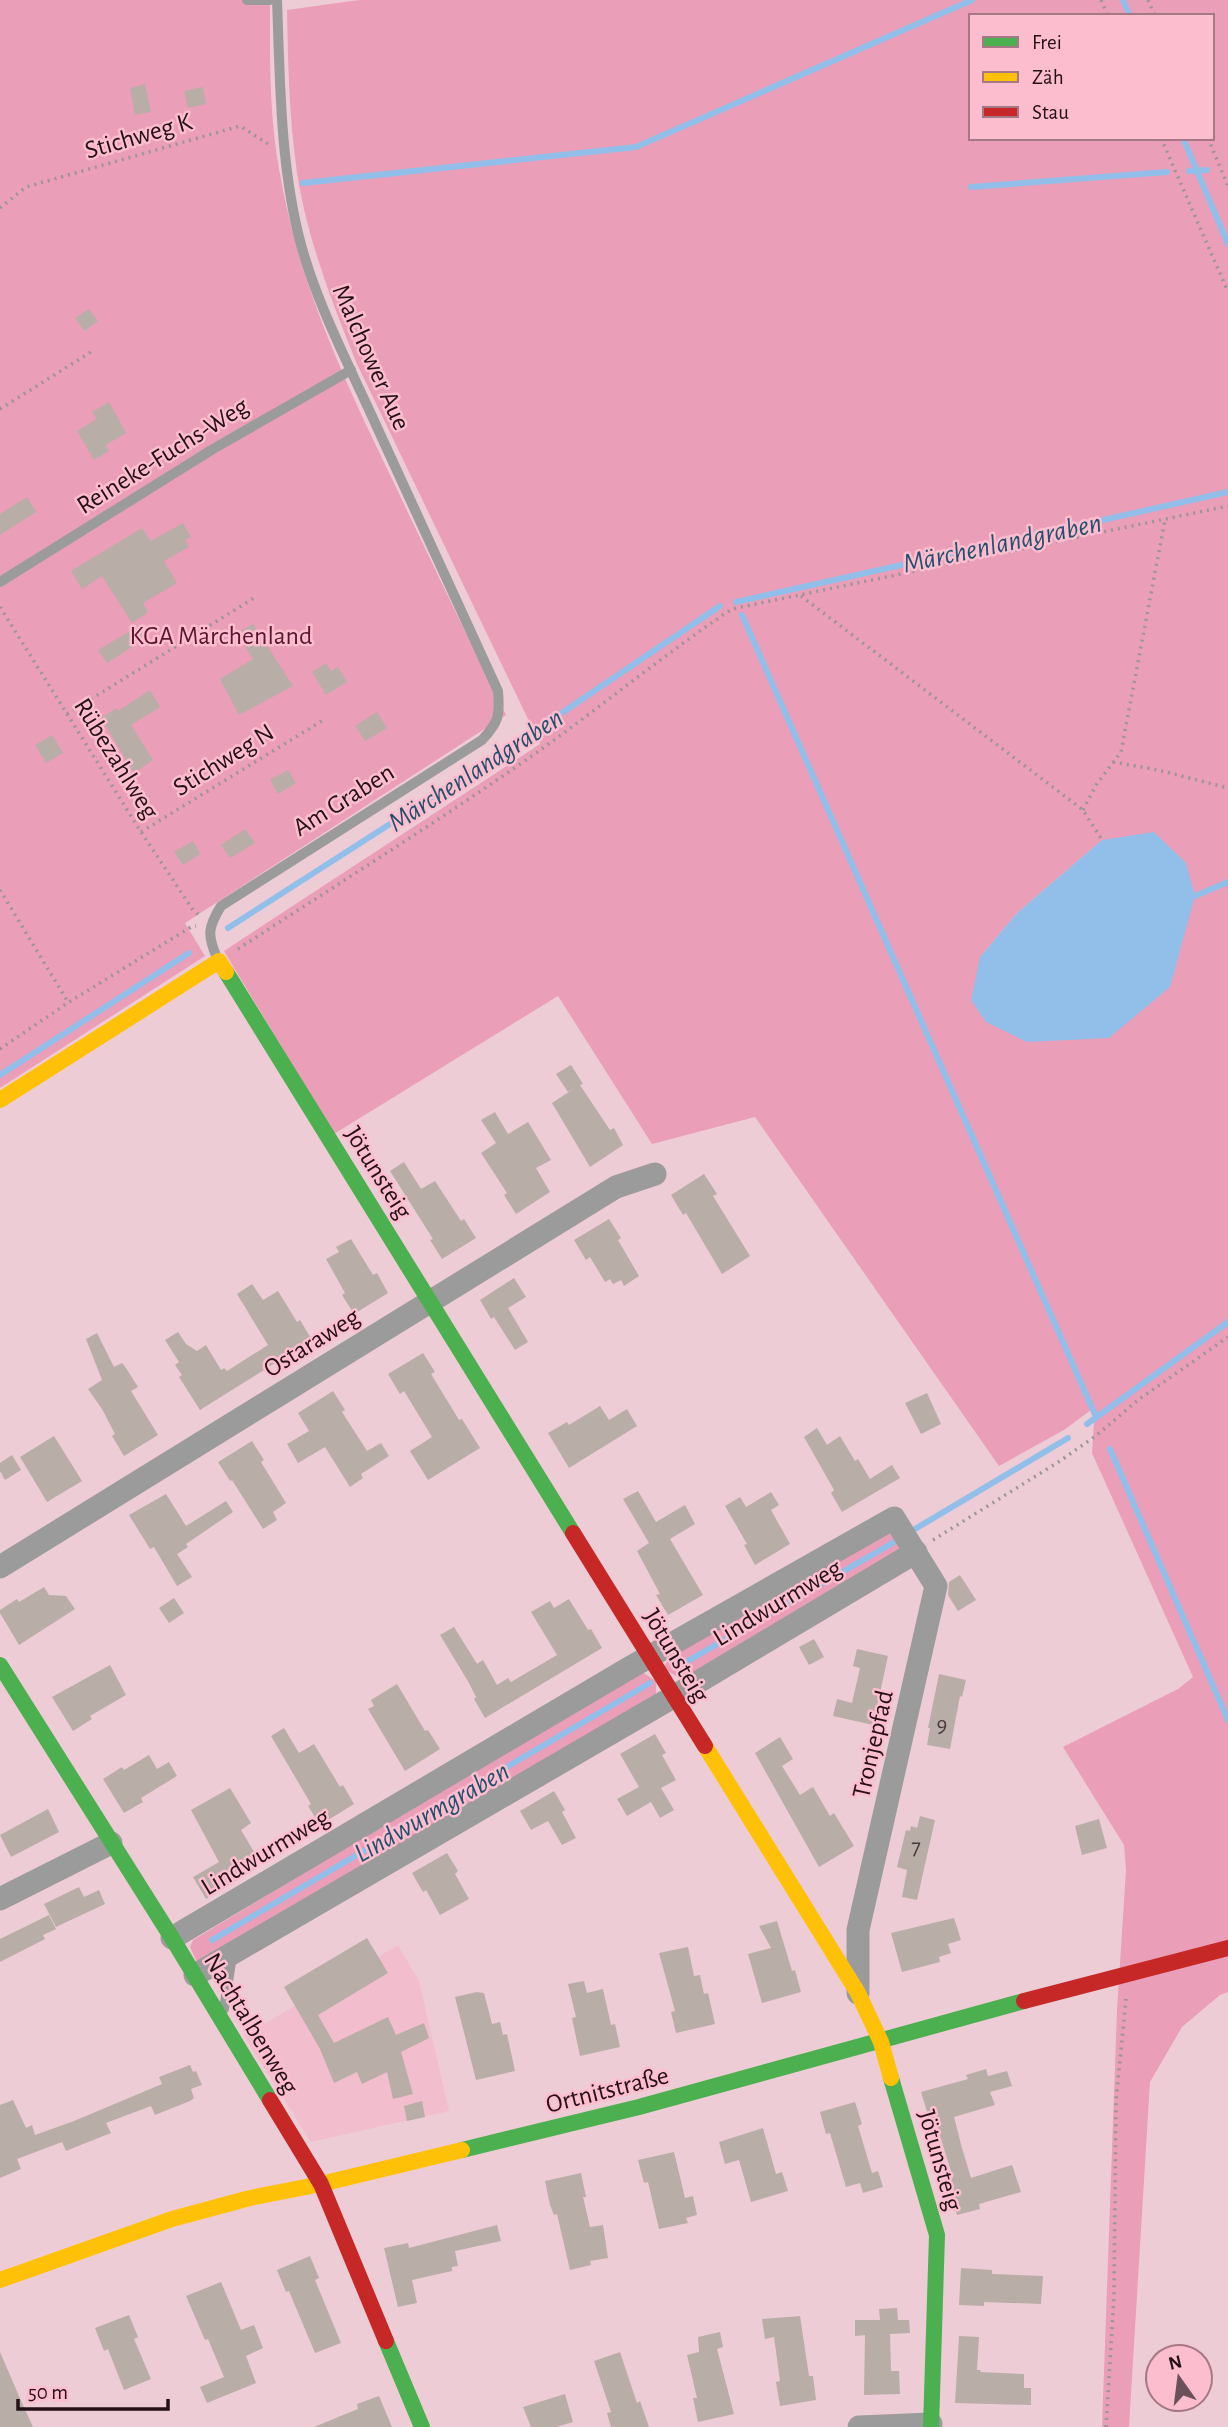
<svg xmlns="http://www.w3.org/2000/svg" width="1228" height="2427" viewBox="0 0 1228 2427" font-family="'Alegreya Sans',sans-serif">
<style>
.built{fill:#f2bdcc}
.green{fill:#eb9eb7;fill-rule:evenodd}
.water{fill:#91bfea}
.lines{fill:none;stroke-linecap:round;stroke-linejoin:round}
.stream{stroke:#91bfea;stroke-width:6}
.building{fill:#b9ada7}
.path{stroke:#9b9597;stroke-width:3.5;stroke-dasharray:2 5;stroke-linecap:butt}
.lane{stroke:#9c9b9b;stroke-width:10}
.street{stroke:#9c9b9b;stroke-width:23}
.fast{stroke:#4caf50;stroke-width:16}
.slow{stroke:#ffc107;stroke-width:16}
.jam{stroke:#c62828;stroke-width:16}
.labels{text-anchor:middle;stroke-width:5;stroke-linejoin:round;paint-order:stroke}
.number-label{font-size:23px;fill:#4a373b}
.street-label{font-size:26px;fill:#251017;stroke:#fcbecf}
.park-label{font-size:26px;fill:#5b1531;stroke:#fcbecf}
.water-label{font-size:28px;font-style:italic;fill:#24506e;stroke:#fcbecf}
</style>
<rect width="100%" height="100%" fill="#eeccd5"/>
<!-- built -->
<path class="built" d="M398,1945L419,1981L449,2111L311,2142L244,2036Z"/>
<!-- green -->
<g class="green">
<path d="M0,0H270C270,56 269,113 279,169C299,285 343,377 393,481C430,559 468,638 506,715L185,923L205,956L0,1088Z"/>
<path d="M359,0H1228V1992L1220,1995L1182,2027L1150,2082L1129,2427H1102L1117,2010L1126,1870L1124,1845L1063,1747L1178,1689L1193,1677L1092,1453L1095,1407L1064,1430L999,1466L755,1117L652,1144L558,996L334,1134L224,951L540,744L357,364C331,300 305,233 296,165C289,113 288,62 287,10ZM971,16H1212V138H971ZM1102,840L980,957L1017,913Z"/>
<path d="M887,1530L906,1550L687,1683L663,1668L673,1653Z"/>
<path d="M642,1672L656,1681V1700L197,1962L190,1947L193,1940L630,1676Z"/>
</g>
<!-- water -->
<path class="water" d="M1154,832L1186,863L1195,896L1170,987L1109,1038L1027,1042L986,1022L971,1000L980,957L1017,913L1102,840Z"/>
<g class="lines">
<!-- stream -->
<g class="stream">
<path d="M1123,0L1130,16"/>
<path d="M1183,138L1228,244"/>
<path d="M1189,171L1207,170"/>
<path d="M303,183L636,147L972,0"/>
<path d="M971,187L1167,172"/>
<path d="M736,602L1228,492"/>
<path d="M742,615L1096,1417"/>
<path d="M1195,896L1228,882"/>
<path d="M228,928L538,729L720,606"/>
<path d="M0,1075L189,953"/>
<path d="M1087,1424L1228,1322"/>
<path d="M1110,1449L1228,1720"/>
<path d="M915,1529L1068,1438"/>
<path d="M679,1666L896,1541"/>
<path d="M212,1940L650,1683"/>
</g>
</g>
<!-- building -->
<g class="building">
<path d="M145,84L151,112L135,115L130,88Z"/>
<path d="M203,87L206,104L188,108L184,91Z"/>
<path d="M89,309L98,321L84,331L75,318Z"/>
<path d="M109,402L126,433L106,445L109,451L94,460L77,431L97,419L92,412Z"/>
<path d="M27,497L36,512L0,535V514Z"/>
<path d="M183,523L191,537L185,540L189,547L164,561L177,583L143,603L148,612L132,623L102,576L82,589L71,571L142,528L151,541Z"/>
<path d="M142,624L149,636L107,663L98,650Z"/>
<path d="M253,624L293,686L239,715L220,679L253,659L237,633Z"/>
<path d="M326,663L331,671L338,667L347,682L326,695L312,672Z"/>
<path d="M150,690L160,707L131,725L153,760L134,773L101,718L117,708L118,711Z"/>
<path d="M377,712L387,728L365,741L355,726Z"/>
<path d="M52,735L63,753L46,763L35,745Z"/>
<path d="M288,770L296,783L278,794L270,780Z"/>
<path d="M245,829L255,843L230,858L221,845Z"/>
<path d="M193,841L200,854L183,865L174,852Z"/>
<path d="M571,1065L583,1084L580,1085L610,1130L614,1128L623,1145L590,1167L552,1103L575,1088L568,1092L556,1074Z"/>
<path d="M495,1112L508,1134L528,1122L551,1160L536,1168L550,1192L516,1214L504,1195L507,1193L481,1153L496,1143L481,1120Z"/>
<path d="M404,1162L421,1189L435,1181L461,1221L464,1219L476,1238L442,1259L430,1240L433,1239L390,1171Z"/>
<path d="M704,1174L717,1194L713,1196L750,1256L722,1274L686,1213L683,1215L671,1195Z"/>
<path d="M609,1219L621,1238L618,1240L639,1276L624,1286L621,1280L613,1284L610,1279L605,1282L590,1257L586,1260L574,1240Z"/>
<path d="M351,1239L373,1275L377,1273L388,1293L354,1314L342,1295L345,1293L326,1259L339,1252L336,1247Z"/>
<path d="M514,1278L526,1297L508,1308L528,1342L515,1350L494,1317L491,1319L480,1300Z"/>
<path d="M252,1284L263,1300L278,1291L297,1322L300,1320L312,1340L200,1410L179,1377L182,1375L175,1365L179,1362L165,1340L178,1332L186,1344L197,1351L206,1345L221,1370L224,1368L227,1371L268,1345L237,1294Z"/>
<path d="M97,1333L114,1367L122,1363L124,1365L138,1387L131,1391L158,1435L124,1456L112,1436L115,1434L102,1409L88,1389L102,1380L86,1339Z"/>
<path d="M423,1353L435,1372L431,1374L459,1420L462,1419L480,1448L428,1480L410,1451L432,1437L404,1391L400,1394L388,1374Z"/>
<path d="M333,1391L345,1410L342,1412L367,1451L381,1443L389,1456L361,1474L363,1478L350,1487L325,1447L298,1463L287,1444L309,1431L298,1413Z"/>
<path d="M927,1393L941,1424L921,1434L905,1403Z"/>
<path d="M600,1406L609,1420L627,1409L637,1426L569,1468L548,1433L567,1422L569,1425Z"/>
<path d="M817,1428L827,1445L840,1436L855,1461L858,1459L870,1479L892,1465L900,1478L842,1512L831,1493L834,1490L804,1437Z"/>
<path d="M54,1436L82,1481L47,1502L20,1457Z"/>
<path d="M252,1441L264,1460L261,1462L286,1503L273,1512L277,1520L263,1529L232,1480L230,1481L218,1462Z"/>
<path d="M12,1455L21,1470L5,1480L0,1471V1463Z"/>
<path d="M638,1491L656,1522L685,1505L695,1524L670,1539L703,1595L668,1615L656,1595L660,1594L637,1551L649,1543L623,1499Z"/>
<path d="M771,1492L779,1505L771,1510L790,1544L755,1565L744,1545L747,1544L725,1506L740,1497L746,1507Z"/>
<path d="M166,1494L186,1526L226,1501L233,1512L186,1544L188,1547L177,1554L192,1577L177,1586L154,1547L150,1549L129,1515Z"/>
<path d="M960,1575L976,1600L958,1611L948,1595L949,1582Z"/>
<path d="M44,1587L49,1595L66,1596L75,1609L19,1645L0,1613V1610L17,1599L19,1602Z"/>
<path d="M174,1598L184,1613L169,1623L159,1608Z"/>
<path d="M569,1599L588,1630L591,1629L602,1648L485,1718L474,1699L476,1697L469,1683L440,1635L454,1627L477,1664L483,1660L497,1685L508,1678L511,1682L557,1655L531,1612L550,1601L554,1608Z"/>
<path d="M814,1639L824,1657L809,1665L799,1647Z"/>
<path d="M857,1649L888,1656L873,1725L833,1716L837,1699L852,1703L860,1668L853,1666Z"/>
<path d="M110,1665L126,1695L90,1716L92,1719L73,1731L52,1697Z"/>
<path d="M939,1674L966,1680L962,1697L960,1696L950,1749L927,1745L930,1728H928Z"/>
<path d="M397,1684L425,1731L428,1730L440,1749L405,1771L368,1709L374,1706L371,1700Z"/>
<path d="M284,1728L299,1753L314,1744L340,1787L343,1785L354,1804L320,1825L308,1806L311,1804L271,1736Z"/>
<path d="M655,1734L666,1753L662,1755L676,1780L661,1788L674,1810L660,1818L651,1802L627,1816L617,1799L639,1787L620,1754Z"/>
<path d="M780,1737L793,1759L782,1766L800,1795L813,1787L830,1816L834,1813L854,1846L819,1867L755,1753Z"/>
<path d="M149,1755L157,1769L169,1762L177,1776L141,1798L143,1802L124,1813L103,1779L122,1767L124,1770Z"/>
<path d="M230,1788L251,1823L241,1830L257,1857L253,1859L258,1867L206,1899L193,1877L219,1862L191,1810Z"/>
<path d="M554,1791L565,1810L562,1812L576,1838L562,1845L548,1821L531,1830L520,1811Z"/>
<path d="M48,1809L59,1832L11,1857L0,1835Z"/>
<path d="M920,1816L935,1820L917,1900L902,1897L907,1870L897,1867L906,1830L910,1831L911,1826L917,1828Z"/>
<path d="M1099,1819L1107,1848L1082,1855L1075,1826Z"/>
<path d="M447,1853L458,1871L455,1874L469,1899L440,1915L426,1890L423,1892L412,1873Z"/>
<path d="M79,1887L84,1897L99,1890L105,1904L56,1927L44,1904Z"/>
<path d="M49,1915L56,1929L43,1935L45,1939L0,1962V1939Z"/>
<path d="M954,1918L961,1940L948,1944L951,1953L939,1957L940,1962L902,1972L891,1933Z"/>
<path d="M777,1921L792,1971L795,1970L801,1992L762,2003L748,1954L771,1948L759,1926Z"/>
<path d="M367,1938L388,1973L318,2015L334,2043L388,2017L396,2035L424,2023L429,2038L401,2052L413,2094L393,2099L387,2072L362,2084L357,2072L334,2083L320,2049L284,1987Z"/>
<path d="M688,1947L694,1976L700,1975L704,1994L708,1993L715,2024L676,2033L671,2012L675,2011L659,1953Z"/>
<path d="M584,1981L587,1993L603,1989L611,2025L615,2024L620,2047L580,2056L572,2018L576,2017L568,1984Z"/>
<path d="M477,1992L484,1993L492,2024L500,2022L503,2035L507,2034L515,2071L476,2080L455,1997Z"/>
<path d="M190,2065L193,2072L196,2071L202,2085L191,2089L194,2098L190,2101L155,2115L151,2106L106,2123L111,2133L83,2144L66,2151L62,2142L17,2159L21,2169L0,2178V2105L13,2100L26,2128L32,2125L35,2135L74,2121L162,2084L159,2077Z"/>
<path d="M986,2069L988,2076L1007,2071L1012,2086L990,2092L995,2105L954,2117L962,2148L971,2178L1012,2165L1021,2192L979,2204L980,2209L957,2215L946,2180L953,2178L937,2126L932,2128L921,2092L968,2079L966,2075Z"/>
<path d="M422,2101L425,2117L407,2121L404,2106Z"/>
<path d="M855,2102L862,2124L858,2126L872,2173L878,2171L883,2187L863,2193L860,2183L846,2187L830,2133L826,2134L820,2112Z"/>
<path d="M763,2128L776,2174L782,2172L788,2191L751,2202L739,2160L725,2164L719,2142Z"/>
<path d="M674,2152L685,2198L693,2196L697,2215L686,2218L688,2223L659,2229L648,2182L644,2183L638,2160Z"/>
<path d="M581,2173L586,2197H583L590,2227L603,2225L608,2258L590,2261L591,2265L570,2270L557,2214L554,2215L550,2205L545,2181Z"/>
<path d="M497,2225L501,2241L455,2251L458,2266L452,2267V2271L412,2280L417,2303L398,2307L384,2248L408,2243L409,2248Z"/>
<path d="M310,2256L319,2278L315,2280L341,2343L315,2353L289,2291L286,2292L277,2270Z"/>
<path d="M961,2268L992,2270V2274L1043,2276L1041,2304L984,2302V2306L959,2305Z"/>
<path d="M221,2282L241,2330L254,2325L263,2348L246,2356L256,2383L207,2403L200,2387L224,2377L208,2339L205,2340L186,2296Z"/>
<path d="M897,2308L898,2320H909L910,2333L890,2334L891,2371H899L900,2394L864,2395L865,2335L855,2336V2320H880L879,2309Z"/>
<path d="M129,2315L138,2337L134,2339L151,2379L124,2390L108,2349L104,2351L95,2328Z"/>
<path d="M800,2316L809,2376H813L816,2400L780,2406L776,2382L780,2381L774,2337L765,2339L762,2319Z"/>
<path d="M720,2332L723,2347L717,2349L734,2414L698,2422L693,2398H697L687,2355L699,2352L698,2337Z"/>
<path d="M959,2336L979,2337L977,2370H981L980,2372L1024,2374V2388H1031V2405L955,2403Z"/>
<path d="M0,2352L22,2403L33,2427H0Z"/>
<path d="M620,2352L637,2403L640,2401L649,2427H611L607,2413L611,2412L594,2361Z"/>
<path d="M565,2394L573,2422L556,2427H531L523,2407Z"/>
<path d="M379,2396L392,2427H314L358,2409L357,2404Z"/>
</g>
<g class="lines">
<!-- path -->
<g class="path">
<path d="M1101,0L1108,16"/>
<path d="M1148,0L1155,16"/>
<path d="M1161,138L1228,292"/>
<path d="M1208,138L1228,186"/>
<path d="M0,208L26,187L240,126L270,145"/>
<path d="M0,409L91,352"/>
<path d="M801,596L1083,810L1102,840"/>
<path d="M0,607L141,832L193,910L200,916"/>
<path d="M67,714L254,598"/>
<path d="M1113,762L1158,770L1228,788"/>
<path d="M1083,810L1096,785L1121,752L1165,520"/>
<path d="M141,832L325,719"/>
<path d="M0,890L68,1002"/>
<path d="M238,949C330,889 423,831 513,769C588,718 657,659 732,609L1228,506"/>
<path d="M0,1049L69,1002L191,927L196,926"/>
<path d="M933,1540L1060,1461L1097,1435L1138,1400L1228,1337"/>
<path d="M1106,2427L1114,2297L1116,2101L1126,1999"/>
</g>
<!-- lane -->
<g class="lane">
<path d="M247,0H270"/>
<path d="M0,582L213,449L351,370"/>
<path d="M217,958C207,935 208,927 221,906L482,740C499,722 500,715 498,691C457,602 417,514 376,425C348,363 314,299 298,233C280,158 280,77 277,0"/>
<path d="M224,2009L232,1955"/>
</g>
<!-- street -->
<g class="street">
<path d="M0,1567L616,1187L655,1174"/>
<path d="M0,1899L111,1843"/>
<path d="M172,1938L631,1667L894,1518L936,1586L858,1930V1993"/>
<path d="M195,1975L673,1697L916,1552"/>
<path d="M859,2427L931,2424"/>
</g>
<!-- fast -->
<g class="fast">
<path d="M226,972L573,1533"/>
<path d="M0,1665L172,1938L270,2100"/>
<path d="M891,2078L937,2235L931,2427"/>
<path d="M462,2150L639,2107L1024,2001"/>
<path d="M386,2341L422,2427"/>
</g>
<!-- slow -->
<g class="slow">
<path d="M0,1100L219,961L226,972"/>
<path d="M705,1746L858,1993L881,2042L891,2078"/>
<path d="M0,2280L172,2219L250,2198L321,2184L462,2150"/>
</g>
<!-- jam -->
<g class="jam">
<path d="M573,1533L705,1746"/>
<path d="M1024,2001L1228,1948"/>
<path d="M270,2100L321,2184L386,2341"/>
</g>
</g>
<g class="labels">
<!-- number labels -->
<g class="number-label">
<text x="942" y="1732">9</text>
<text x="916" y="1854">7</text>
</g>
<!-- street labels -->
<g class="street-label">
<text transform="translate(138 135) rotate(-16)" y="9">Stichweg K</text>
<text transform="translate(372 357) rotate(66)" y="9">Malchower Aue</text>
<text transform="translate(162 455) rotate(-32)" y="9">Reineke-Fuchs-Weg</text>
<text transform="translate(117 758) rotate(58)" y="9">Rübezahlweg</text>
<text transform="translate(223 759) rotate(-32)" y="9">Stichweg N</text>
<text transform="translate(343 799) rotate(-32)" y="9">Am Graben</text>
<text transform="translate(379 1172) rotate(58)" y="9">Jötunsteig</text>
<text transform="translate(311 1342) rotate(-32)" y="9">Ostaraweg</text>
<text transform="translate(777 1602) rotate(-31)" y="9">Lindwurmweg</text>
<text transform="translate(677 1655) rotate(59)" y="9">Jötunsteig</text>
<text transform="translate(872 1744) rotate(-77)" y="9">Tronjepfad</text>
<text transform="translate(265 1851) rotate(-31)" y="9">Lindwurmweg</text>
<text transform="translate(252 2023) rotate(59)" y="9">Nachtalbenweg</text>
<text transform="translate(607 2089) rotate(-14)" y="9">Ortnitstraße</text>
<text transform="translate(941 2160) rotate(74)" y="9">Jötunsteig</text>
</g>
<!-- park labels -->
<g class="park-label">
<text x="221" y="644">KGA Märchenland</text>
</g>
<!-- water labels -->
<g class="water-label">
<text transform="translate(1002 542) rotate(-12)" y="10">Märchenlandgraben</text>
<text transform="translate(475 769) rotate(-33)" y="10">Märchenlandgraben</text>
<text transform="translate(431 1811) rotate(-30)" y="10">Lindwurmgraben</text>
</g>
</g>
<!-- legend -->
<rect x="969" y="14" width="245" height="126" fill="#fcbecf" stroke="#a67885" stroke-width="2"/>
<rect x="983" y="37" width="35" height="10" fill="#4caf50" stroke="#a67885" stroke-width="2"/>
<text x="1032" y="49" font-size="21" fill="#251017">Frei</text>
<rect x="983" y="72" width="35" height="10" fill="#ffc107" stroke="#a67885" stroke-width="2"/>
<text x="1032" y="84" font-size="21" fill="#251017">Zäh</text>
<rect x="983" y="107" width="35" height="10" fill="#c62828" stroke="#a67885" stroke-width="2"/>
<text x="1032" y="119" font-size="21" fill="#251017">Stau</text>
<!-- north arrow -->
<g transform="translate(1179 2378) rotate(346)"><circle r="33" fill="#fcbecf" stroke="#a67885" stroke-width="2"/>
<path d="M0-5L12 26L0 18L-12 26Z" fill="#6b525a"/>
<text y="-10" font-size="19" font-weight="bold" text-anchor="middle" fill="#251017">N</text>
</g>
<!-- scale -->
<path d="M18 2399v10h150v-10" fill="none" stroke="#251017" stroke-width="3.5"/>
<text x="28" y="2399" font-size="21" fill="#251017" stroke="#fcbecf" stroke-width="5" paint-order="stroke">50 m</text>
</svg>
